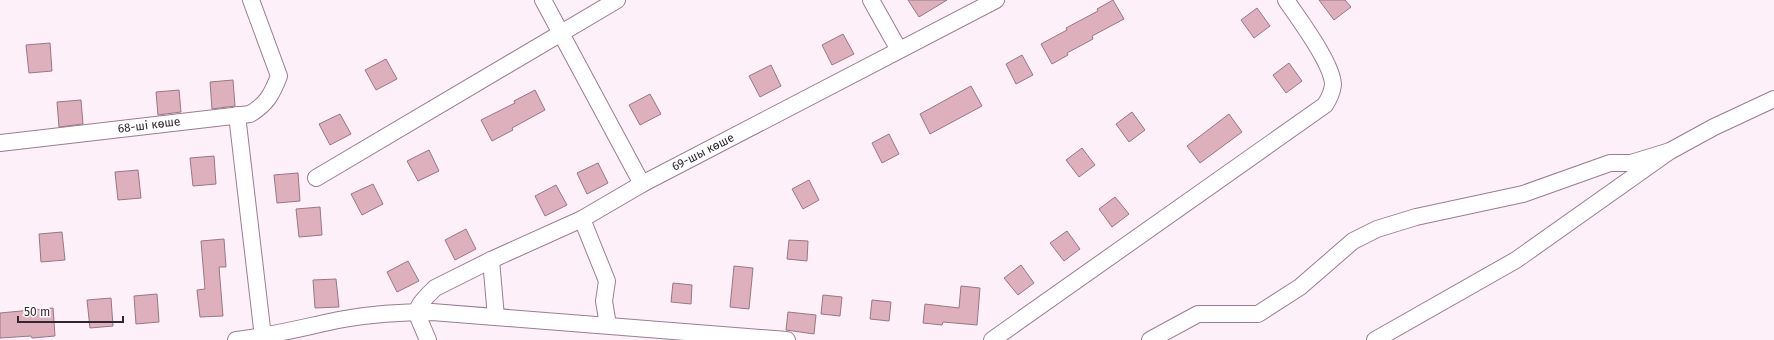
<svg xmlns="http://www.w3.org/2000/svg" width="1774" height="340" viewBox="0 0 1774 340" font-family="'Fira Sans',sans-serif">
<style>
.building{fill:#deb0be;stroke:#997781}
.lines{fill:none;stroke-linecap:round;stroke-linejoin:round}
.minor-casing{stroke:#9a7d91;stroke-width:18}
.minor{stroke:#fff;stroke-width:16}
.labels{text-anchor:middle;stroke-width:3;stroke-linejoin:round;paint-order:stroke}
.street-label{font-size:12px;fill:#33272f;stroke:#fff}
</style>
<rect width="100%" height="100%" fill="#fdf0f9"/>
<!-- building -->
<g class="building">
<path d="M908,0H947L919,17Z"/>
<path d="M1113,0L1124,19L1092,36L1093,39L1067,53L1068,55L1052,64L1041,44L1067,30L1066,28L1098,11L1097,9Z"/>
<path d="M1319,0H1345L1351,7L1334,20Z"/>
<path d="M1257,8L1270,26L1254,38L1241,20Z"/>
<path d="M843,34L854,54L832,65L822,45Z"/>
<path d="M50,43L52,71L29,73L26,45Z"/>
<path d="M1022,55L1033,75L1016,84L1006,64Z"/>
<path d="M386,59L397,79L376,90L365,70Z"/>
<path d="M1289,63L1302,81L1286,93L1273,75Z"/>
<path d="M771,65L781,86L760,97L749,76Z"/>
<path d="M233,80L235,106L212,109L210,82Z"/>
<path d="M971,86L982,106L930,134L920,114Z"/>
<path d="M179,90L181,112L158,115L156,92Z"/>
<path d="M535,90L545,110L512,128L513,130L492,141L481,120L515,103L514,101Z"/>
<path d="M650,94L661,114L640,125L629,105Z"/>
<path d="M81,100L83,124L59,127L57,102Z"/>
<path d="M1132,112L1145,130L1129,142L1116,124Z"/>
<path d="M340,114L351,134L330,145L319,124Z"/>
<path d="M1229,114L1242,132L1200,163L1187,146Z"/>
<path d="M889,134L899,154L882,163L872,143Z"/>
<path d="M1082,148L1095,165L1079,177L1066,160Z"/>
<path d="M429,150L439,171L418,181L407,161Z"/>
<path d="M214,156L216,184L193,186L190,158Z"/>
<path d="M598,163L608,183L587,194L577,173Z"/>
<path d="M138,170L141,198L118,200L115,172Z"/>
<path d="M298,173L300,201L277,203L274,175Z"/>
<path d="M809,180L819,200L803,209L792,189Z"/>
<path d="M373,184L383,204L362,215L351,194Z"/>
<path d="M556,185L567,205L545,216L535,196Z"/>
<path d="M1115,197L1129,214L1112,227L1099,209Z"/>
<path d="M320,207L322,235L299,237L296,209Z"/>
<path d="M466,229L476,249L455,260L445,240Z"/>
<path d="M1067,231L1080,249L1064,261L1050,243Z"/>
<path d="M62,232L65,260L41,262L39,234Z"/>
<path d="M224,239L226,267H219L223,316L200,317L197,290L205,289L201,241Z"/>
<path d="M789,240L808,241L807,261L787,259Z"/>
<path d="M408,261L419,281L397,292L387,272Z"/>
<path d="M1021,265L1034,283L1018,295L1004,278Z"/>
<path d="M734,266L753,268L749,309L730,307Z"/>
<path d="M336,279L339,307L315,308L313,280Z"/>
<path d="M673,283L692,285L691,304L671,302Z"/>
<path d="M961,286L980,288L977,325L943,322L942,325L923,323L925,304L959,308Z"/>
<path d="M157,294L159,322L136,324L134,296Z"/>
<path d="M823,295L842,297L840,316L821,314Z"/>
<path d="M111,298L113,326L90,328L87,300Z"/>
<path d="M872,300L891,302L889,321L870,319Z"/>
<path d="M53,308L55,336L32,338L31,336L0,338V313Z"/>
<path d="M788,312L816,315L814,334L786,330Z"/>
</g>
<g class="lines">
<!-- minor casing -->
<g class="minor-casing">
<g id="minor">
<path d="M543,0L642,184"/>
<path d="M871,0L899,50"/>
<path d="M237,115L263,337L261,340"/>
<path d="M0,143L250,114C267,104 272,94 279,76L251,0"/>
<path d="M316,178L617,0"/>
<path d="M582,219L607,281L604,301L608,325"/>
<path d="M491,260L496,317"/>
<path d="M236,340C272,336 308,326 344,319C372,314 403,312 432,312L787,340"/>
<path d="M428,340L416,312L421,303L427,296L435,288L491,260L582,219L642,184L996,0"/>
<path d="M992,340L1325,105C1329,99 1332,92 1333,85C1333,64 1298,18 1286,0"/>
<path d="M1150,340L1198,314H1258L1300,287L1353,241L1377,229L1416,217L1523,194L1610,163H1631L1670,151"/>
<path d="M1375,340L1516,260L1670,151L1714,127L1774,99"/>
</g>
</g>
<!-- minor -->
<use href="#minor" class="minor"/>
</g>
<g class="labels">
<!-- street labels -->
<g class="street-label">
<text transform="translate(149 125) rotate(-7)" y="4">68-ші көше</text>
<text transform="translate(703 152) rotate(-27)" y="4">69-шы көше</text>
</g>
</g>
<!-- scale -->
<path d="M18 316v6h105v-6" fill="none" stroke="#33272f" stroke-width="2"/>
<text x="24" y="316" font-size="12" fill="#33272f" stroke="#ffffff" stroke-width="3" paint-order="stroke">50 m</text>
</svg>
